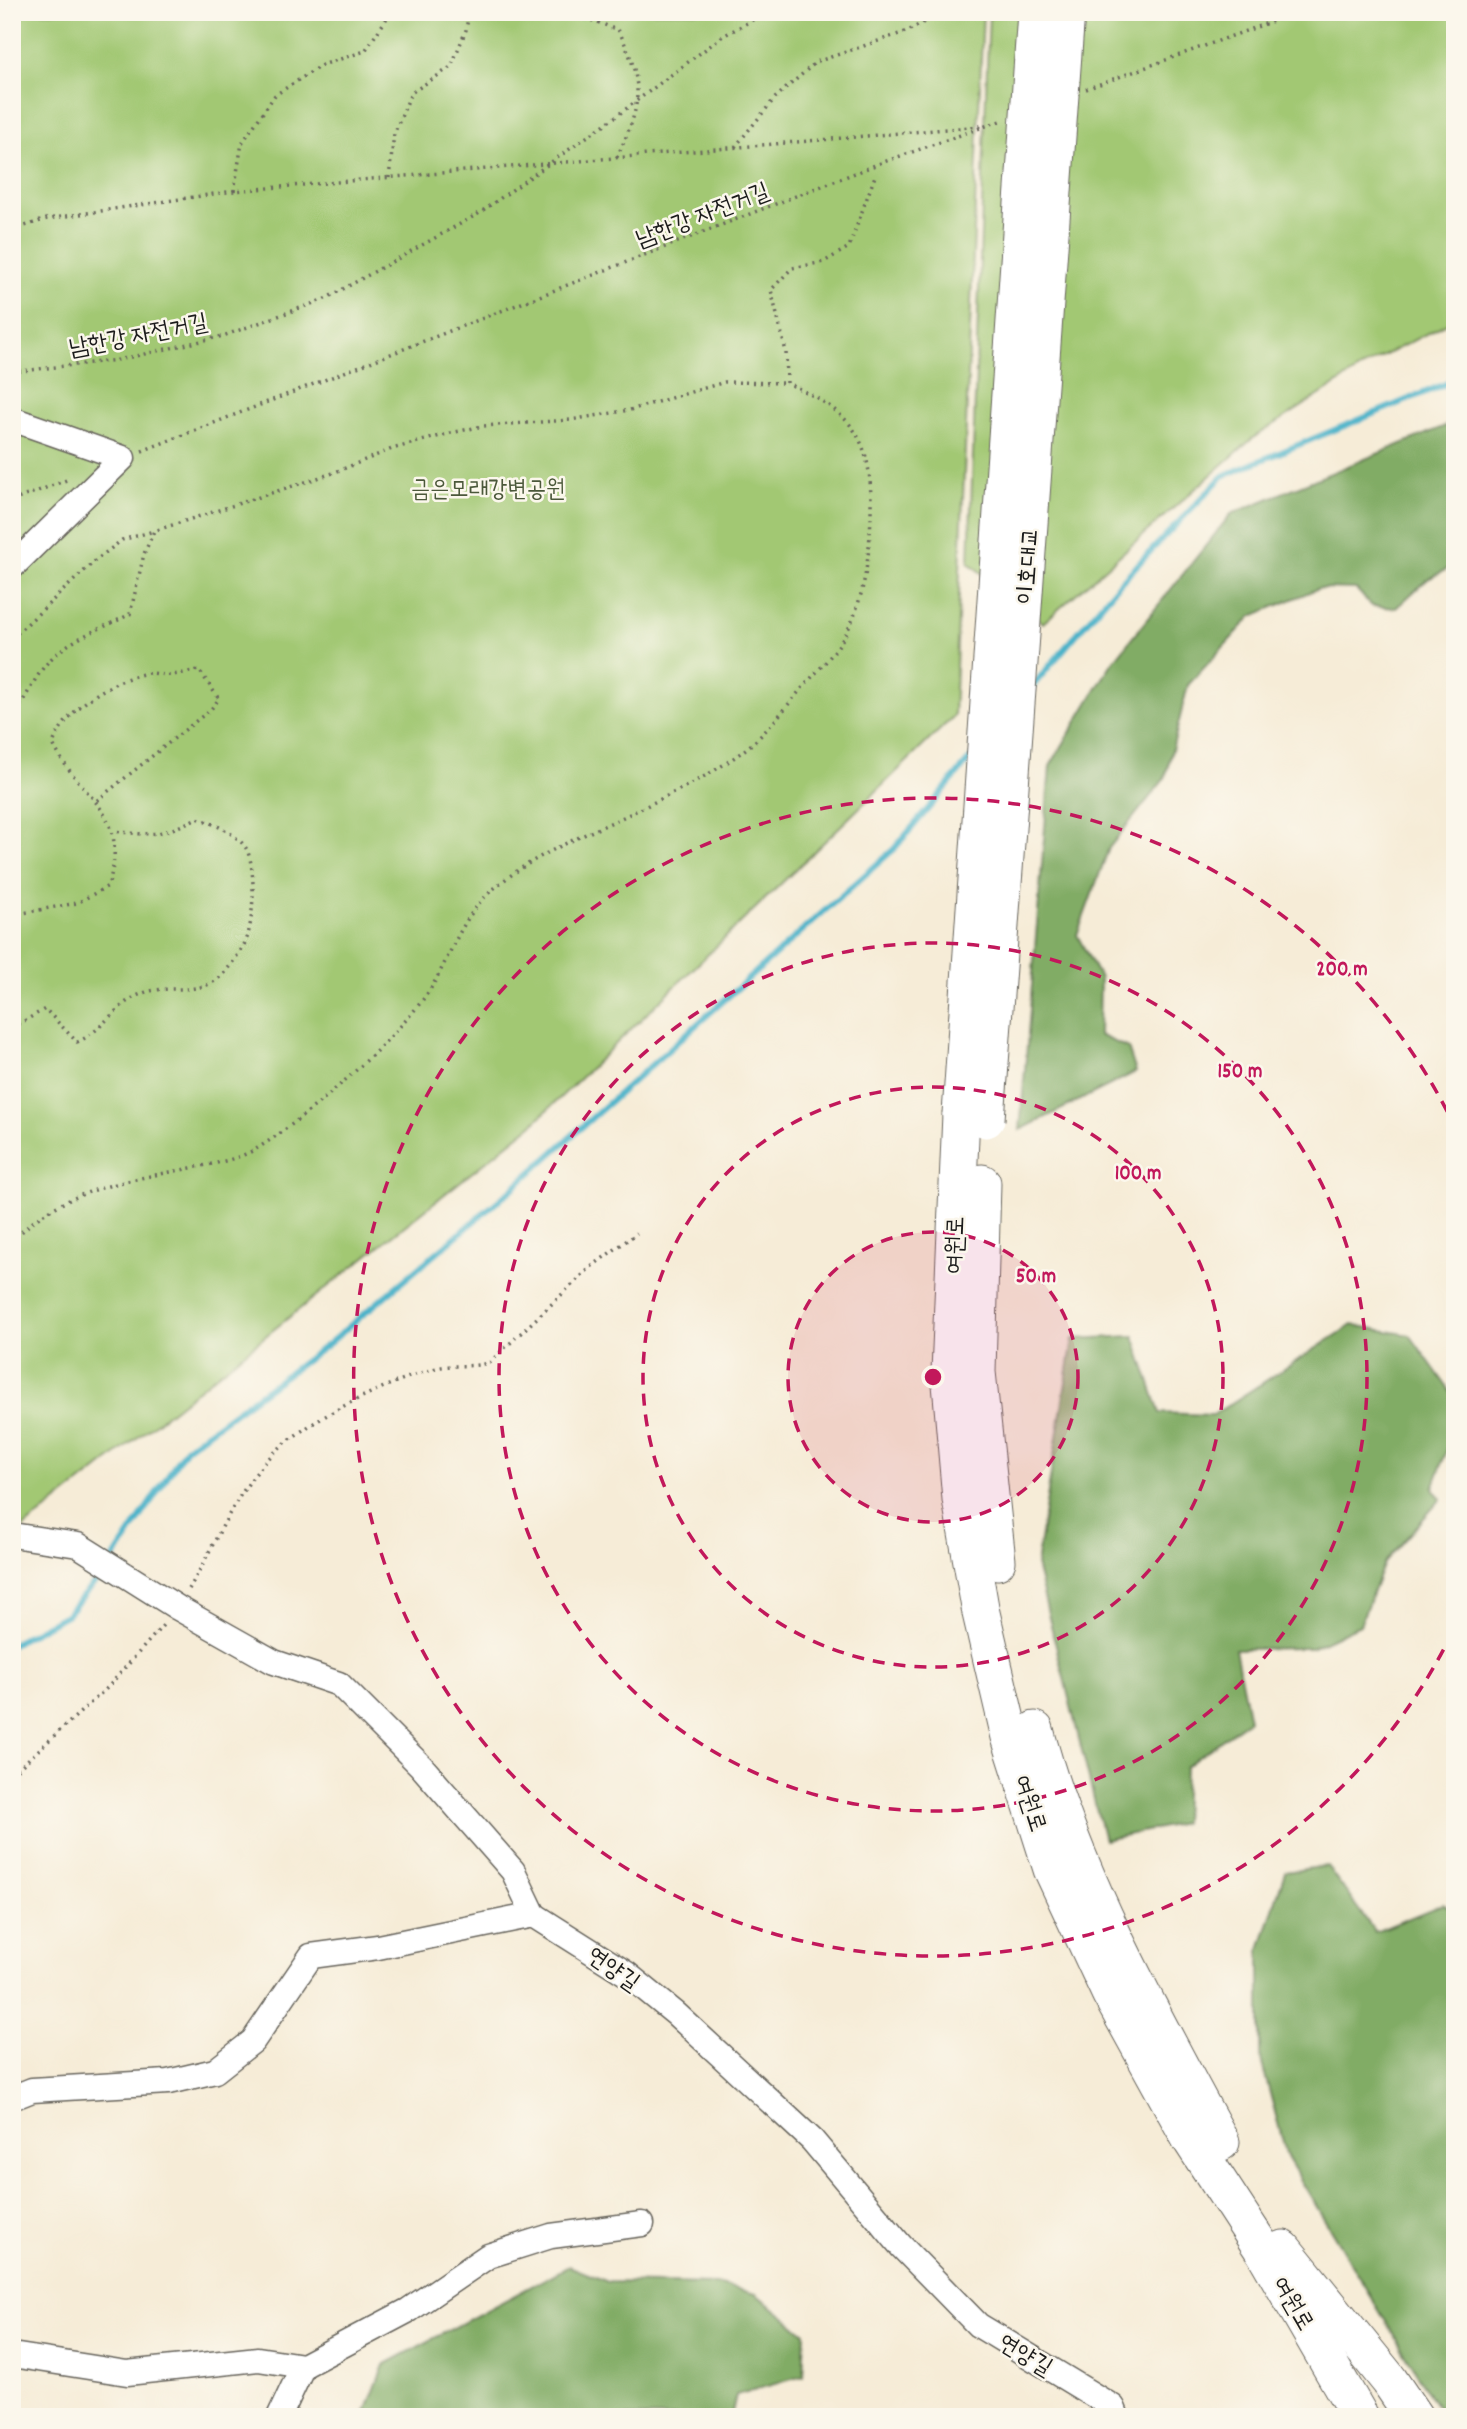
<svg xmlns="http://www.w3.org/2000/svg" width="1467" height="2429" viewBox="0 0 1467 2429" font-family="Dekko,'Poor Story',sans-serif">
<style>
.green{fill:#a2c873;stroke:#5f7248;stroke-width:2}
.forest{fill:#81ac65;stroke:#4e6440;stroke-width:2}
.lines{fill:none;stroke-linecap:round;stroke-linejoin:round}
.stream{stroke:#4ab2c9;stroke-width:6}
.minor-casing{stroke:#68655d;stroke-width:27}
.highway-casing{stroke:#68655d;stroke-width:39}
.path{stroke:#68655d;stroke-width:3.5;stroke-dasharray:2 5;stroke-linecap:butt}
.minor{stroke:#fff;stroke-width:24}
.highway{stroke:#fff;stroke-width:37}
.highway-bridge-casing{stroke:#68655d;stroke-width:39;stroke-linecap:butt}
.highway-bridge{stroke:#fff;stroke-width:37}
.ring{fill:none;stroke:#c2185b;stroke-width:3.5;stroke-dasharray:12 9}
.labels{text-anchor:middle;stroke-width:5;stroke-linejoin:round;paint-order:stroke}
.street-label{font-size:24px;fill:#1c1c1c;stroke:#fbf7ec}
.park-label{font-size:24px;fill:#4b583a;stroke:#fbf7ec}
.centre{fill:#c2185b;stroke:#fbf7ec;stroke-width:3.5}
.ring-label{font-size:21px;text-anchor:middle;font-weight:bold;fill:#c2185b;stroke:#fbf7ec;stroke-width:5;stroke-linejoin:round;paint-order:stroke}
</style>
<rect width="100%" height="100%" fill="#fbf7ec"/>
<filter id="ink" filterUnits="userSpaceOnUse"><feTurbulence type="fractalNoise" baseFrequency=".0143" numOctaves="2"/><feDisplacementMap in="SourceGraphic" scale="14" xChannelSelector="R" yChannelSelector="G"/><feConvolveMatrix kernelMatrix="1 2 1 2 8 2 1 2 1" color-interpolation-filters="sRGB"/></filter>
<filter id="wash" filterUnits="userSpaceOnUse"><feTurbulence type="fractalNoise" baseFrequency=".00686" numOctaves="4" result="noise"/><feDisplacementMap in="SourceGraphic" scale="28" xChannelSelector="R" yChannelSelector="G"/><feGaussianBlur stdDeviation="1.57" result="paint"/><feColorMatrix in="noise" values="0 0 0 0 0 0 0 0 0 0 0 0 0 0 0 0 0 1.4 0 .05"/><feComposite in="paint" operator="in"/></filter>
<g filter="url(#wash)">
<rect width="100%" height="100%" fill="#f6ecd7"/>
<!-- green -->
<g class="green">
<path d="M12,12H983L954,716L533,1124L12,1537Z"/>
<path d="M989,12H1455V319L1368,364L1253,438L1043,623L969,563Z"/>
</g>
<!-- forest -->
<g class="forest">
<path d="M1455,422V565L1428,579L1396,608L1372,606L1356,589L1319,588L1252,616L1188,685L1165,778L1109,848L1077,935L1100,978L1099,1035L1128,1048L1136,1072L1020,1130L1050,766L1112,663L1231,514Z"/>
<path d="M1352,1325L1410,1335L1455,1398V1428L1433,1488L1441,1499L1384,1563L1360,1625L1311,1648L1235,1649L1249,1720L1185,1767L1183,1823L1104,1840L1036,1565L1073,1339L1134,1336L1160,1413L1213,1415Z"/>
<path d="M1327,1866L1375,1932L1443,1904L1455,1911V2417H1443L1287,2157L1260,2056V1949L1285,1872Z"/>
<path d="M569,2266L608,2282L716,2284L756,2294L805,2333L803,2376L736,2395L731,2417H364L384,2365Z"/>
</g>
<g class="lines">
<!-- stream -->
<g class="stream">
<path d="M1031,688L1120,583L1223,476L1455,380"/>
<path d="M112,1561L186,1448L327,1345L511,1190L894,849L971,758"/>
<path d="M12,1644L66,1615L106,1570"/>
</g>
</g>
</g>
<g filter="url(#ink)">
<g class="lines">
<!-- minor casing -->
<g class="minor-casing">
<g id="minor">
<path d="M12,419L123,458L12,567"/>
<path d="M12,1535L78,1545L178,1608L274,1662L339,1684L421,1766L513,1871L534,1915"/>
<path d="M12,2098L32,2090L168,2082L215,2071L253,2041L311,1956L378,1947L534,1915L627,1974L676,2014L812,2140L901,2246L978,2325L1113,2407L1117,2417"/>
<path d="M12,2355L127,2373L258,2359L303,2366L409,2310L488,2256L551,2236L642,2224"/>
<path d="M279,2417L303,2366"/>
</g>
</g>
<!-- highway casing -->
<g class="highway-casing">
<g id="highway">
<path d="M961,1114L950,1372L961,1499L981,1613L1010,1737L1052,1869L1110,1993L1190,2138L1265,2253L1360,2417"/>
<path d="M982,1183L977,1372L997,1561"/>
<path d="M1035,1730C1071,1869 1152,2016 1221,2142"/>
<path d="M1283,2249L1389,2380L1414,2417"/>
</g>
</g>
<!-- path -->
<g class="path">
<path d="M536,12L595,21L619,31C645,85 642,105 616,159"/>
<path d="M1086,89L1298,12"/>
<path d="M735,147L775,98L816,62L908,31L942,12"/>
<path d="M389,178L394,134L411,93L451,67L466,30L469,12"/>
<path d="M234,191L242,143L275,95L322,65L365,51L391,12"/>
<path d="M12,230L47,219L234,191L981,126"/>
<path d="M12,372L118,360L223,336L325,299L478,214L615,117L723,36L767,12"/>
<path d="M142,451L878,164L1000,121"/>
<path d="M12,501L69,479"/>
<path d="M12,638L96,560L122,540L154,531"/>
<path d="M12,717C26,700 34,677 49,661C71,637 103,629 130,614L144,554L154,531L333,473L392,449L451,433L483,426L570,420L630,410L725,382L787,383L786,352L771,290L792,268L824,262L849,247L875,176"/>
<path d="M12,915L77,903L108,886C132,810 82,802 53,744C65,709 114,677 150,673C158,673 165,676 172,675C181,674 190,671 199,670L219,699L211,709L95,802"/>
<path d="M12,1028L45,1009L77,1042C102,1032 115,1004 141,994C165,983 196,997 219,978C228,970 239,954 245,943C254,925 258,859 243,844C231,831 213,823 197,818C161,836 153,836 113,831"/>
<path d="M12,1242C57,1190 126,1181 191,1168C213,1164 236,1160 256,1149C305,1120 401,1035 431,988C450,957 461,919 488,894C528,856 586,835 636,811C675,792 721,771 754,742C772,726 788,704 804,686C823,665 841,647 852,621C866,587 870,549 871,513C872,438 855,414 787,383"/>
<path d="M189,1589C214,1546 235,1493 270,1457C304,1421 385,1383 433,1369C451,1363 471,1369 490,1362L591,1267L637,1233"/>
<path d="M12,1774L107,1688L165,1623"/>
</g>
<!-- minor -->
<use href="#minor" class="minor"/>
<!-- highway -->
<use href="#highway" class="highway"/>
<!-- highway-bridge casing -->
<g class="highway-bridge-casing">
<g id="highway-bridge">
<path d="M961,1114L1036,12"/>
<path d="M986,1119L1066,12"/>
</g>
</g>
<!-- highway-bridge -->
<use href="#highway-bridge" class="highway-bridge"/>
</g>
</g>
<!-- distance rings -->
<circle cx="933" cy="1377" r="145" fill="#c2185b" fill-opacity=".12"/>
<g class="ring">
<circle cx="933" cy="1377" r="145"/>
<circle cx="933" cy="1377" r="290"/>
<circle cx="933" cy="1377" r="434"/>
<path d="M1453 1631A579 579 0 1 1 1453 1123"/>
</g>
<g class="labels">
<!-- street labels -->
<g class="street-label">
<text transform="translate(702 214) rotate(-21)" y="8">남한강 자전거길</text>
<text transform="translate(138 334) rotate(-11)" y="8">남한강 자전거길</text>
<text transform="translate(1027 566) rotate(-86)" y="8">이호대교</text>
<text transform="translate(954 1245) rotate(-88)" y="8">여원로</text>
<text transform="translate(1031 1803) rotate(72)" y="8">여원로</text>
<text transform="translate(614 1968) rotate(35)" y="8">연양길</text>
<text transform="translate(1294 2303) rotate(60)" y="8">여원로</text>
<text transform="translate(1026 2354) rotate(31)" y="8">연양길</text>
</g>
<!-- park labels -->
<g class="park-label">
<text x="488" y="496">금은모래강변공원</text>
</g>
</g>
<circle cx="933" cy="1377" r="10" class="centre"/>
<g class="ring-label">
<text x="1342" y="975">200 m</text>
<text x="1240" y="1077">150 m</text>
<text x="1138" y="1179">100 m</text>
<text x="1036" y="1282">50 m</text>
</g>
<!-- margin -->
<rect width="1467" height="2429" fill="none" stroke="#fbf7ec" stroke-width="42"/>
</svg>
